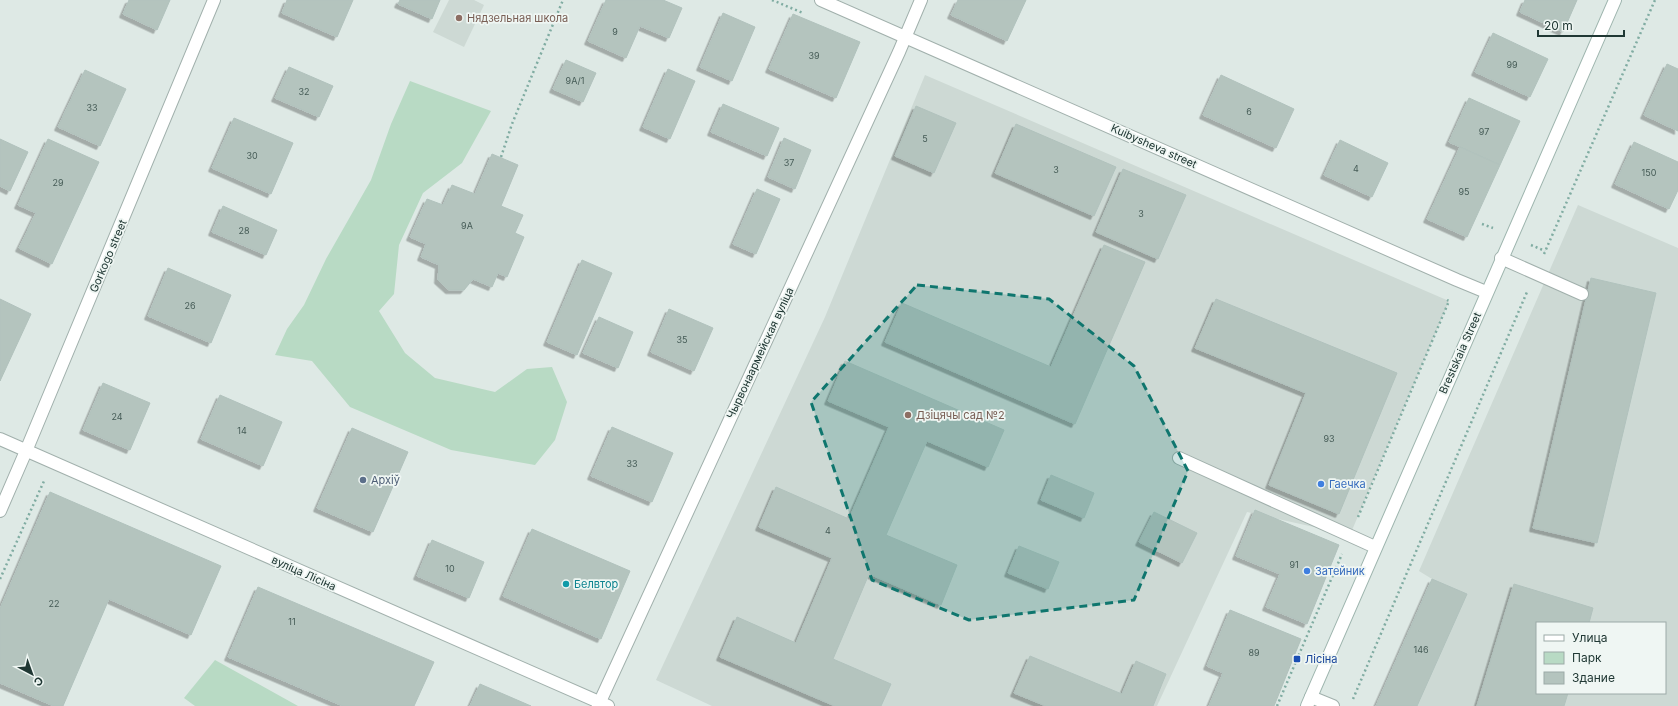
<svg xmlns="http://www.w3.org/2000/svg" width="1678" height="706" viewBox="0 0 1678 706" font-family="Inter,sans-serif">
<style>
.built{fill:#cdd9d4;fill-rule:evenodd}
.green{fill:#b8dac4}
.building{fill:#b4c4be;stroke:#b1c2bd;filter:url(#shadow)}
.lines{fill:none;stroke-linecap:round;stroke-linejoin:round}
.service-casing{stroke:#a1b0ac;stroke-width:14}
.minor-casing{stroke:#a1b0ac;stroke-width:14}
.tertiary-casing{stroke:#a1b0ac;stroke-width:14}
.secondary-casing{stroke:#9eb5ae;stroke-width:14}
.path{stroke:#80aca2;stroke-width:2.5;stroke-dasharray:2 3;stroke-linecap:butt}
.service{stroke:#fff;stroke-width:12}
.minor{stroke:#fff;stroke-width:12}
.tertiary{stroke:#fff;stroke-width:12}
.secondary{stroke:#fff;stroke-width:12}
.marked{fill:#0f766e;fill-opacity:0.2;stroke:#0f766e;stroke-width:3;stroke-dasharray:8 5;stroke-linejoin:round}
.education-dot{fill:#8d6e63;stroke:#eff6f3;stroke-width:1.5}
.service-dot{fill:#5c6f8a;stroke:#eff6f3;stroke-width:1.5}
.shop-dot{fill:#3f7fe0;stroke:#eff6f3;stroke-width:1.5}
.culture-dot{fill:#0f9aa8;stroke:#eff6f3;stroke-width:1.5}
.transit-dot{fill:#1a4fb4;stroke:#eff6f3;stroke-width:1.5}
.labels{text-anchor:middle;stroke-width:3.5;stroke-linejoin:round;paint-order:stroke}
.number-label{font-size:9px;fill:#455b56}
.education-label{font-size:11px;fill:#785e54;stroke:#eff6f3;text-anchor:start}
.street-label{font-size:11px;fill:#203834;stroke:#eff6f3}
.service-label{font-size:11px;fill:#4e5e75;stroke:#eff6f3;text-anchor:start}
.shop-label{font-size:11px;fill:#366cbe;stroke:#eff6f3;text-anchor:start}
.culture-label{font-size:11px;fill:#0d838f;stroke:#eff6f3;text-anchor:start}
.transit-label{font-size:11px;fill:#164399;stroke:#eff6f3;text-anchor:start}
</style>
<defs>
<filter id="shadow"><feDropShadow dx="-3.5" dy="3.5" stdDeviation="0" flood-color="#0004"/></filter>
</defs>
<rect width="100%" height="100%" fill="#dee9e5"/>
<!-- built -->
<g class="built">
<path d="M449,0H474L484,5L464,47L433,32Z"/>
<path d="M925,75L1449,301L1350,535L1247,512L1157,706H712L656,680L825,317Z"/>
<path d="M1578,205L1678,248V706H1376L1432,579L1419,571ZM1537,623H1665V693H1537Z"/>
</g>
<!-- green -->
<g class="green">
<path d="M410,81L491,111L462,163L423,193L399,245L394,294L379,311L405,353L435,378L495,392L527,369L552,367L567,402L555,440L535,465L451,450L350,407L312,361L275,355L287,329L304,305L326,259L371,180L391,124Z"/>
<path d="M215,660L298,706H195L184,698Z"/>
</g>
<!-- building -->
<g class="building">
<path d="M129,0H170L157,30L123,14Z"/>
<path d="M287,0H353L337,37L282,13Z"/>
<path d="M400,0H440L432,19L398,4Z"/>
<path d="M606,0H663L682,8L669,38L640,26L626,58L588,41Z"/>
<path d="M958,0H1026L1007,41L951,15Z"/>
<path d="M1525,0H1577L1563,32L1520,12Z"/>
<path d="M723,13L755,27L732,81L700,67Z"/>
<path d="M793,14L860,42L836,98L769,69Z"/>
<path d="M1493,33L1548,59L1530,97L1475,72Z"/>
<path d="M566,60L596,73L583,102L553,89Z"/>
<path d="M1667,64L1678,69V131L1644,115Z"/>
<path d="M289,67L333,86L319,117L275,98Z"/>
<path d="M668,69L695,81L670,139L643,127Z"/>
<path d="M85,70L126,89L100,146L58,127Z"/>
<path d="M1221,75L1294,109L1276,148L1203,115Z"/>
<path d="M1469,98L1520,121L1500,165L1449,142Z"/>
<path d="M723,104L779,128L767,156L711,132Z"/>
<path d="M916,106L956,123L934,173L895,156Z"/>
<path d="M234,118L293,143L271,194L212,168Z"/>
<path d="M1016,124L1116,167L1094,216L995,173Z"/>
<path d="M784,138L811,150L795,189L768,177Z"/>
<path d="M0,139L28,152L10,191L0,186Z"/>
<path d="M48,139L99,162L52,264L19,248L36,213L18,205Z"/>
<path d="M1340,140L1388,163L1372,197L1324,175Z"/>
<path d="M1634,142L1678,162V190L1669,209L1615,184Z"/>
<path d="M1460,147L1500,165L1467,237L1427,219Z"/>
<path d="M492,154L518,165L501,206L523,215L515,233L524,237L507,277L498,273L492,287L473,279L464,290H449L438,280L439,265L421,257L426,244L410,237L427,199L443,205L452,185L475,194Z"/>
<path d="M1123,169L1186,195L1158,259L1096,232Z"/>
<path d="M757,189L780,199L756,254L733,244Z"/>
<path d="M223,206L277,230L266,255L212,232Z"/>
<path d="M1104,245L1145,262L1075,424L885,342L902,303L1051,367Z"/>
<path d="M582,260L612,273L577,355L547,342Z"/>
<path d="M168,268L231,295L211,343L148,316Z"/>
<path d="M1591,278L1656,293L1597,543L1533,528Z"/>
<path d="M0,299L31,314L0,381Z"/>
<path d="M1216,299L1397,373L1339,514L1269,485L1306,393L1195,348Z"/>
<path d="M669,309L713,328L694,371L651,352Z"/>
<path d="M599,317L633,332L618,368L583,353Z"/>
<path d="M845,361L1004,430L988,467L927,441L886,535L957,565L941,605L869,574L833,659L891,684L881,706H835L720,657L737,617L796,643L832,558L759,527L776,487L849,519L889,427L828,401Z"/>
<path d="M103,383L150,403L130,450L83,430Z"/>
<path d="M220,395L282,422L263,466L201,439Z"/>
<path d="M612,427L673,453L652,502L591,476Z"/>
<path d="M352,428L408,452L373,532L317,508Z"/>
<path d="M1051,475L1094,493L1084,518L1041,500Z"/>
<path d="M50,492L221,566L191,635L109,599L63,706H54L0,683V609Z"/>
<path d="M1255,510L1339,545L1307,624L1266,607L1280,574L1236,556Z"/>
<path d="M1154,512L1197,533L1182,563L1139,542Z"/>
<path d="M532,529L630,571L601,639L503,596Z"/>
<path d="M432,540L484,562L469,598L417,576Z"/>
<path d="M1019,546L1059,562L1048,589L1008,573Z"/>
<path d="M1432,579L1467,594L1417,706H1376Z"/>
<path d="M1514,584L1593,608L1589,623H1537V693H1568L1564,706H1477Z"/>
<path d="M258,587L434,662L414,706H343L228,657Z"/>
<path d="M1230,610L1301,639L1274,706H1209L1223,673L1207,666Z"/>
<path d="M1030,656L1122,694L1136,661L1166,674L1153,706H1046L1014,693Z"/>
<path d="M480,684L531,706H470Z"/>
</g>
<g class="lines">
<!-- service casing -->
<g class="service-casing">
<g id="service">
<path d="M1501,258L1582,294"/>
<path d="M1179,458L1375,547"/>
<path d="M1311,697L1333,706"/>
</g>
</g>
<!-- minor casing -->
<g class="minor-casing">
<g id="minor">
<path d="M0,439L608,706"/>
<path d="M0,511L26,451L214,0"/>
<path d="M598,706L899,52L921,0"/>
</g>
</g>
<!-- tertiary casing -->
<g class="tertiary-casing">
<path id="tertiary" d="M821,0L1457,280L1486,292"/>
</g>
<!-- secondary casing -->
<g class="secondary-casing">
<path id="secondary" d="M1307,706L1615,0"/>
</g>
<!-- path -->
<g class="path">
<path d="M772,0L803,13"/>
<path d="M501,157L512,124L563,0"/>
<path d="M1482,224L1493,228"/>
<path d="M1531,245L1545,251"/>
<path d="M1544,254L1655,0"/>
<path d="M1358,517L1449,301L1447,300"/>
<path d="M0,579L44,481"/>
<path d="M1353,699L1527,292"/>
<path d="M1277,706L1342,554"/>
</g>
<!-- service -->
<use href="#service" class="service"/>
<!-- minor -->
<use href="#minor" class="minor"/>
<!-- tertiary -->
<use href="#tertiary" class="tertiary"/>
<!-- secondary -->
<use href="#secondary" class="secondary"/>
</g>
<!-- marked area -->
<path class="marked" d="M917,285L1049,299L1134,366L1188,471L1134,600L969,620L872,580L811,402Z"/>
<!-- markers -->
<g class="education-dot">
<circle cx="459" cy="18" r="4"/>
<circle cx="908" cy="415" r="4"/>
</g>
<circle class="service-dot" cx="363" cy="480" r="4"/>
<g class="shop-dot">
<circle cx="1321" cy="484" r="4"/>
<circle cx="1307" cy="571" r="4"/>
</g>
<circle class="culture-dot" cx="566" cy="584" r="4"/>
<rect class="transit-dot" x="1293" y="655" width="8" height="8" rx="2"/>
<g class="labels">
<!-- number labels -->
<g class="number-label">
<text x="615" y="35">9</text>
<text x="814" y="59">39</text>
<text x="1512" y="68">99</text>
<text x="575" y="84">9А/1</text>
<text x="304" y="95">32</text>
<text x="92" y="111">33</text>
<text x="1249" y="115">6</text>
<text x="1484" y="135">97</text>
<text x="925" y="142">5</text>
<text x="252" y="159">30</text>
<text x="789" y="166">37</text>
<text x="1356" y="172">4</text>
<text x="1056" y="173">3</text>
<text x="1649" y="176">150</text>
<text x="58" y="186">29</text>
<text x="1464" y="195">95</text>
<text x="1141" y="217">3</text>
<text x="467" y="229">9А</text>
<text x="244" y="234">28</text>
<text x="190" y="309">26</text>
<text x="682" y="343">35</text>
<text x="117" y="420">24</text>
<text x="242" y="434">14</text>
<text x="1329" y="442">93</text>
<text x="632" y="467">33</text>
<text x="828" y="534">4</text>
<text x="1294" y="568">91</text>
<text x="450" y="572">10</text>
<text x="54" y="607">22</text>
<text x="292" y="625">11</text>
<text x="1421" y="653">146</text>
<text x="1254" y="656">89</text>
</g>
<!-- education labels -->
<g class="education-label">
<text x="467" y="22">Нядзельная школа</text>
<text x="916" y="419">Дзіцячы сад №2</text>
</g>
<!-- street labels -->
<g class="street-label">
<text transform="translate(1154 146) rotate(24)" y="4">Kuibysheva street</text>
<text transform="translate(108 256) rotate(-67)" y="4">Gorkogo street</text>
<text transform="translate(760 353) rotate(-65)" y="4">Чырвонаармейская вуліца</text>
<text transform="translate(1460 353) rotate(-66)" y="4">Brestskaia Street</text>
<text transform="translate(304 573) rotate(24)" y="4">вуліца Лісіна</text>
</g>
<!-- service labels -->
<g class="service-label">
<text x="371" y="484">Архіў</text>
</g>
<!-- shop labels -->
<g class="shop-label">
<text x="1329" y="488">Гаечка</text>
<text x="1315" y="575">Затейник</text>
</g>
<!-- culture labels -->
<g class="culture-label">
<text x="574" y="588">Белвтор</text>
</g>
<!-- transit labels -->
<g class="transit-label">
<text x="1305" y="663">Лісіна</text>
</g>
</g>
<!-- legend -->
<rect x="1536" y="622" width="130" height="72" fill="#eff6f3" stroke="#9caaa7"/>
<rect x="1544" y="635" width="20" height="6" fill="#ffffff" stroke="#9caaa7"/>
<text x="1572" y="642" font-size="12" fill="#203834">Улица</text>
<rect x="1544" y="652" width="20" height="12" fill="#b8dac4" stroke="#9caaa7"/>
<text x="1572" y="662" font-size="12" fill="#203834">Парк</text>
<rect x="1544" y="672" width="20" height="12" fill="#b4c4be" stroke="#9caaa7"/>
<text x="1572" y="682" font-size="12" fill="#203834">Здание</text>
<!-- north arrow -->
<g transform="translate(32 674) rotate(139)" stroke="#eff6f3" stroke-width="3" paint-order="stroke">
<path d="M0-3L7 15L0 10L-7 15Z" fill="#203834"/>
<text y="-6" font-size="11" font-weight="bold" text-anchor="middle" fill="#203834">С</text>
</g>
<!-- scale -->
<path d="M1538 30v6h86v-6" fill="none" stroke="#203834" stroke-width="2"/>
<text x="1544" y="30" font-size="12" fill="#203834" stroke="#eff6f3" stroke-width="3" paint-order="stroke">20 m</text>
</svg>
